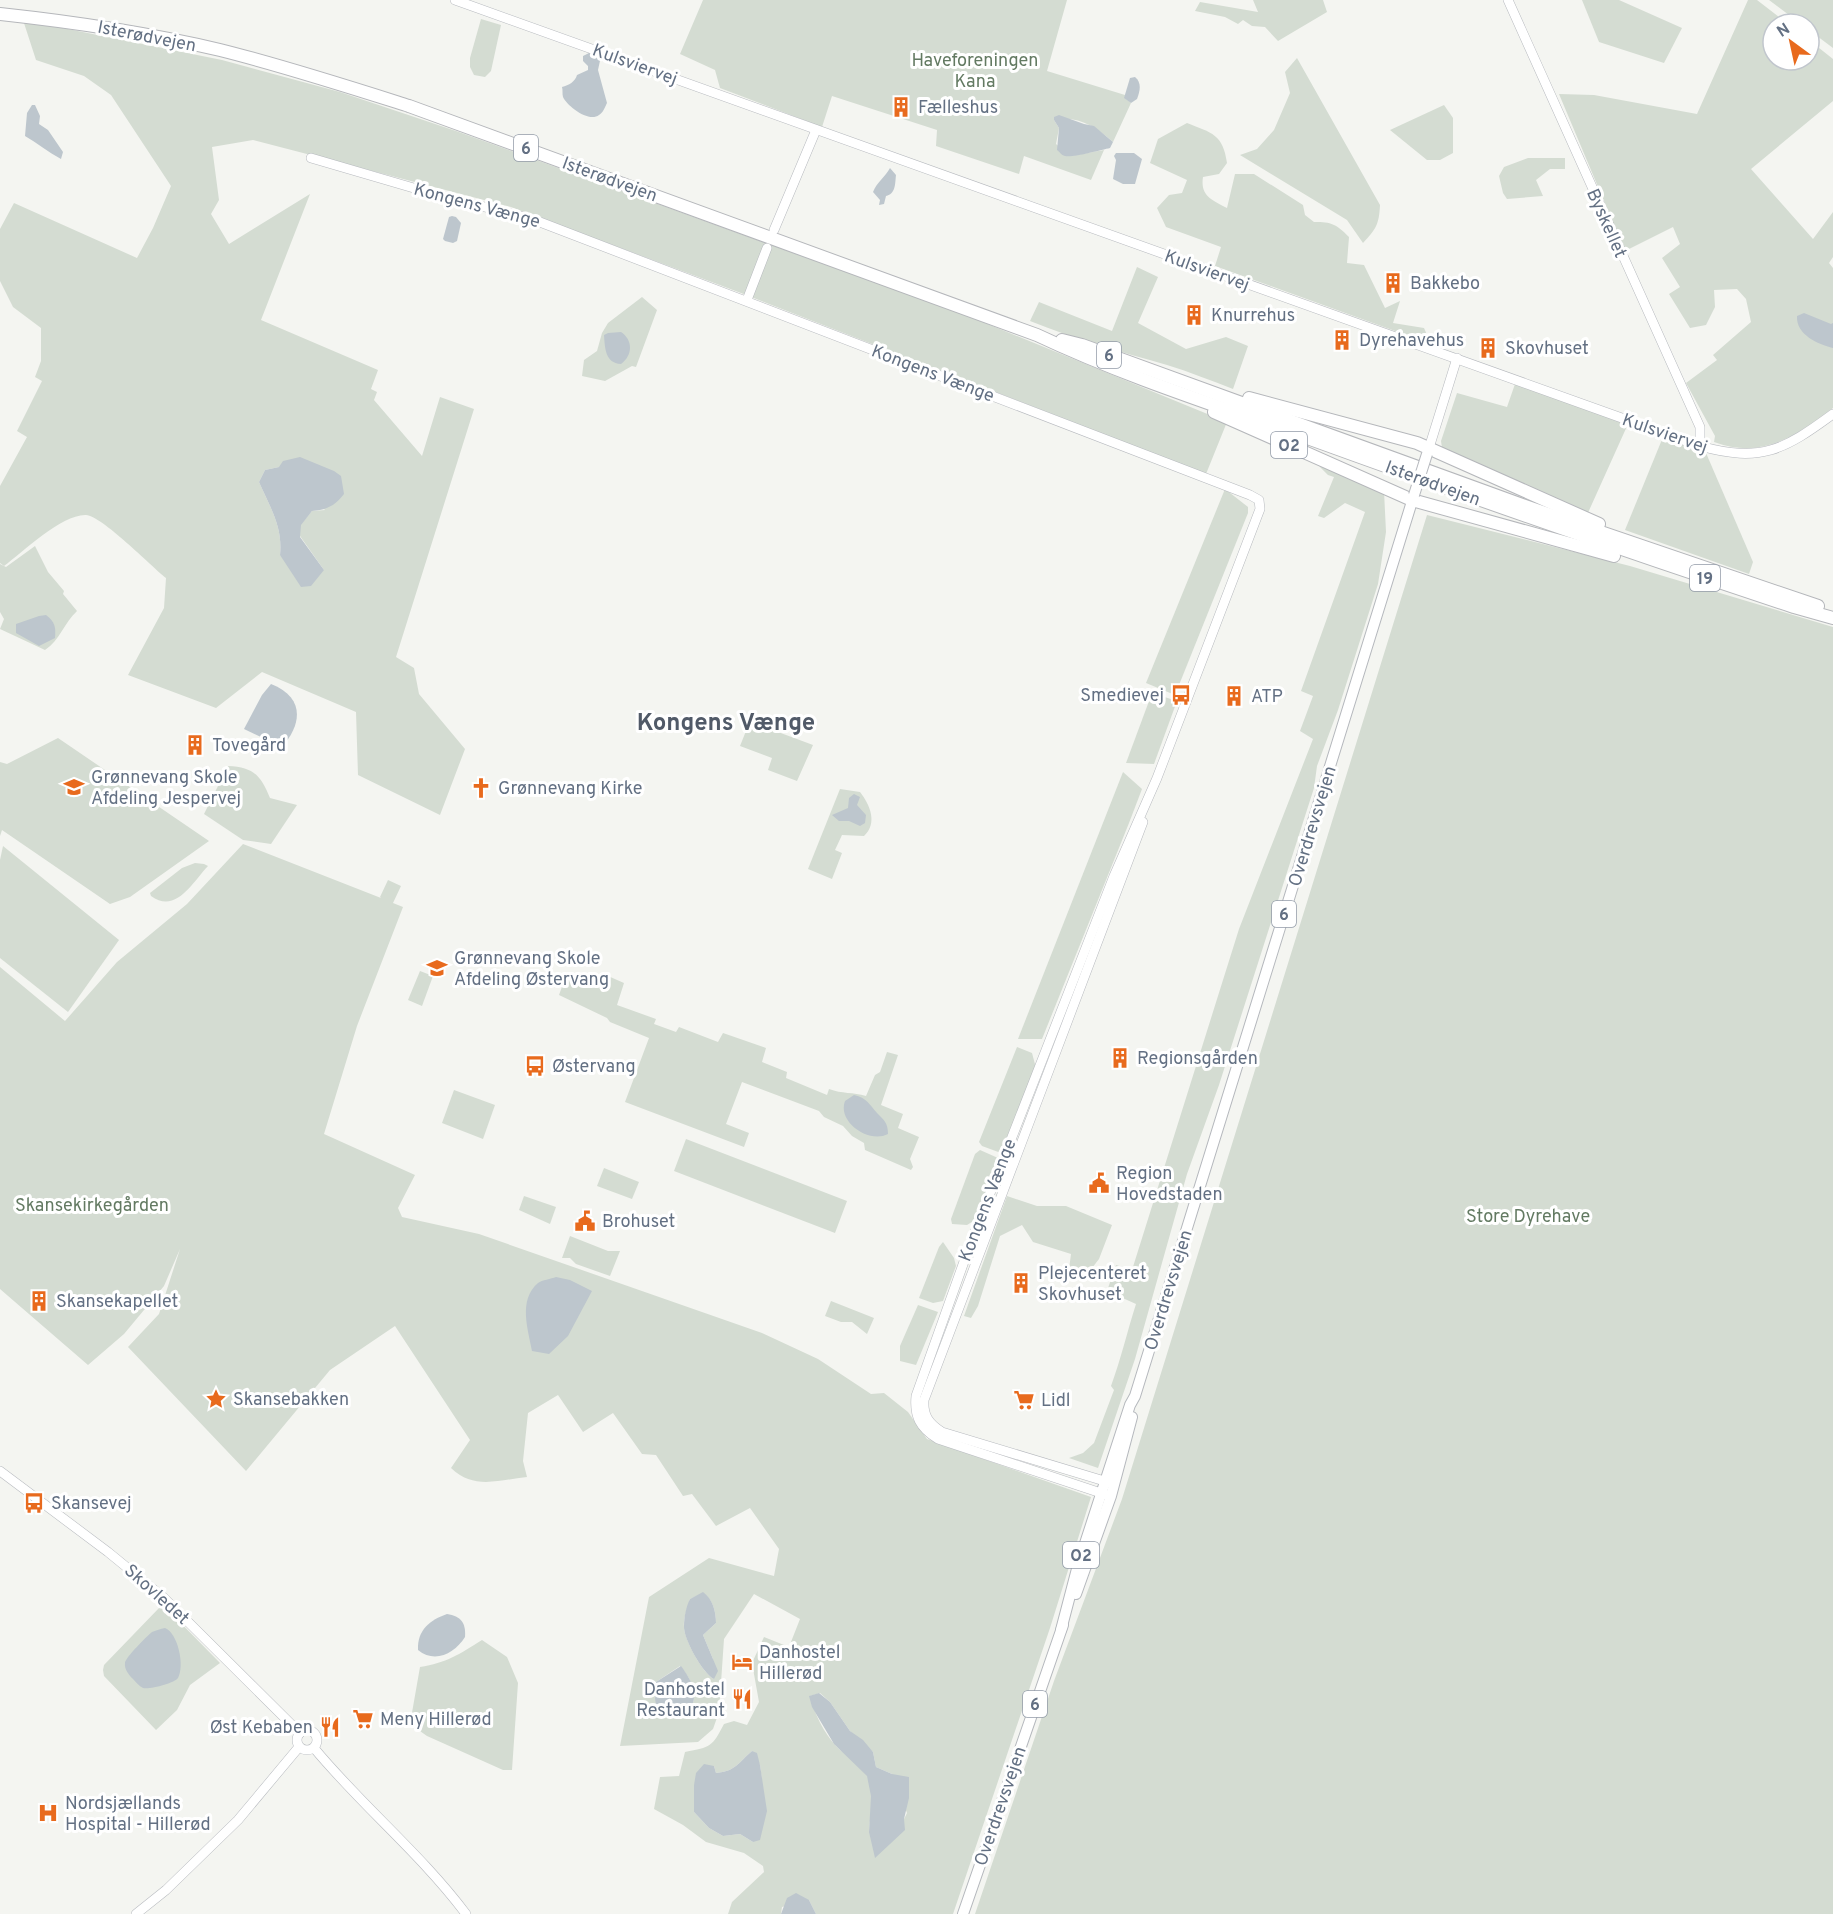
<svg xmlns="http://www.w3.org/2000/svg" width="1833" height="1914" viewBox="0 0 1833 1914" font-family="Overpass,sans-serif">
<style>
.green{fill:#d4dcd2;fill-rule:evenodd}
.water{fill:#bdc6cd}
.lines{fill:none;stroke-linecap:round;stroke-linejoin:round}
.secondary-casing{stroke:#b7babf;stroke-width:10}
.primary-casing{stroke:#b5b8bd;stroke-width:12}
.highway-casing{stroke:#b5b7bb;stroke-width:14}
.secondary{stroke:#fff;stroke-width:9}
.primary{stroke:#fff;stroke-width:10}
.highway{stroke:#fff;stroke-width:12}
.primary-bridge-casing{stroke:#b5b8bd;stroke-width:12;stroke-linecap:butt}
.primary-bridge{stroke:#fff;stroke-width:10}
.labels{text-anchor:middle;stroke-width:6;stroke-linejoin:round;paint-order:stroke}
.shield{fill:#fff;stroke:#929ba8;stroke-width:1.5}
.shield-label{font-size:16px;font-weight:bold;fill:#637083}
.street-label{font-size:18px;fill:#637083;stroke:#fff}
.park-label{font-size:18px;fill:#637a62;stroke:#fff}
.poi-label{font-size:18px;fill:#637083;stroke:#fff;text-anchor:start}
.district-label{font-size:24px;font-weight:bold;fill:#515a68;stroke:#fff}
</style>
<rect width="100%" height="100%" fill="#f4f5f1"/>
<!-- green -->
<g class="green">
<path d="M703,0H1067L1047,71L1125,95V98L1131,103L1113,142C1096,127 1077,115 1054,120L1059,128L1056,144L1070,156L1104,150L1091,180L1024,156L1019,174L936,146L937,130L832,96L822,127L720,88L715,70L680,54Z"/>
<path d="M1253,0H1323L1327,12L1278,41L1265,27L1252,26L1243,20L1238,24L1225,17L1195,11L1200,2L1258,12Z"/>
<path d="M1582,0H1619L1682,28L1664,63L1599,42Z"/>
<path d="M1748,0H1757L1788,24H1773V60H1809V40L1833,59V101L1751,169L1813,239L1833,212V257L1829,263L1833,268V408C1796,436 1762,460 1714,442L1715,436L1686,383L1717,360L1713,355L1751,322L1746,299L1737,289L1714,290L1715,307L1706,325L1690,328L1669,294L1680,287L1662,258L1680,244L1673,227L1625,251L1559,94L1594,95L1697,114Z"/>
<path d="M1769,0H1833V48L1809,30V24H1801Z"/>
<path d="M481,19L501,25L491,71L485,77L474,75L470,67V58Z"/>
<path d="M23,20L222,60L340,92L456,131L973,318L1227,422L1206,474L741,293L511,207L253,140L212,147L219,200L211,214L229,244L310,194L261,320L378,370L371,389L377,392L374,400L422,456L440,397L474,409L396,657L414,668L419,694L465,749L440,815L358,775L356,712L262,672L216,708L128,675L164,608L166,578C151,566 102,516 86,515C62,514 23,552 4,566L0,563V486L27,437L17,431L42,381L35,377L41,361V328L13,307L0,281V229L14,203L137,258L153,228L171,186L111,95L84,76L36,60ZM279,467L325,510L312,511L300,525V536L324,570L280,555C283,527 270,507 259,482L265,470Z"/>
<path d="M1297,58L1380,205C1379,225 1376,229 1363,243L1347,220L1240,155L1257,149L1274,130L1290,93L1285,72Z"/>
<path d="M1444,105L1453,118V153L1440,160H1427L1390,130Z"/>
<path d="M1187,123C1212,133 1223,134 1227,163L1219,174L1203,177C1200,196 1212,200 1227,208L1235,174H1254L1303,205L1305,215L1314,222C1332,222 1336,224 1349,237L1347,263L1364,265L1385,308L1400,301L1393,323L1424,328L1431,344L1215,266L1221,247L1166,227L1157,208L1169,195L1182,193L1187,180L1150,163L1158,139Z"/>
<path d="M1528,158H1565V169H1550L1536,180L1543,196L1507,199L1503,193L1499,176L1504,167Z"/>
<path d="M1137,267L1158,277L1138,323L1186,349L1226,337L1248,346L1233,389C1212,381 1190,372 1167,365C1121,352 1075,339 1030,321L1039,302L1112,331Z"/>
<path d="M642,297L657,310L636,367L632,366L605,381L582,376L584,360L597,351L602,333L608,323Z"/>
<path d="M1515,384L1628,424L1587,515L1442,448L1441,441L1457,393L1507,407Z"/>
<path d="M1663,437L1706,453L1753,562L1749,574L1625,530Z"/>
<path d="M1319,466L1384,491L1386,532L1378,584L1338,710L1317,766L1314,788L1219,1085L1187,1174L1135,1359L1098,1468L1069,1458L1083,1453L1094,1443L1114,1390L1111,1386C1121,1359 1127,1332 1136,1304L1107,1291L1116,1265L1132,1270L1239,929L1313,739L1300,731L1313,696L1301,691L1365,512L1345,503L1324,518L1318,516L1334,477L1328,475Z"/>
<path d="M1225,489L1248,507V513L1175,695L1146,683Z"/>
<path d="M1427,515L1630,566L1833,627V1914H975L1054,1681L1122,1499Z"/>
<path d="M35,546L48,572L64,591L63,594L77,611C64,623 60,640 45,650L0,629L4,619L0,612V564L6,567Z"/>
<path d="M1152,693L1177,701L1154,764L1126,763Z"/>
<path d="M752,716L772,723L770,729L813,745L797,781L768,770L772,758L740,746Z"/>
<path d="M58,738L209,841L130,897L110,904L2,830L0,836V762L7,764Z"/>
<path d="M228,766C254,767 261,776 270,798L297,805L271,844L243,840L204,814Z"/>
<path d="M1123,772L1142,789L1129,823L1042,1039H1018Z"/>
<path d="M840,789L860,792C870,805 878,823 864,836L842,835L835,850L842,853L832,879L808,869Z"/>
<path d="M243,844L381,898L380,897L388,880L401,886L393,903L403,907L357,1026L324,1134L415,1175L398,1208L402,1217L479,1234L762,1333L818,1359L871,1394L884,1393L908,1412L927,1439L1091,1497L1050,1628L953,1914H816L809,1900L782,1907L781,1914H728L732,1902L764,1872L763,1866L744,1853L706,1842L683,1825L654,1809L660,1777L679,1776L685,1752C711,1747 712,1747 724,1724L734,1721L747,1725L759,1702L752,1663L764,1637L789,1647L800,1619L754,1594L724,1639L719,1712L713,1729L698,1742L620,1746L649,1597L709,1558L774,1576L779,1549L750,1508L716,1526L692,1494L683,1496L656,1455L642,1454L613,1413L583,1432L558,1395L528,1413L523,1461L527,1477C498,1480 474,1490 451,1468L470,1440L395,1326L330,1370L246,1471L128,1347L159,1314L180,1249L164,1286L124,1334L88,1365L0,1289V967L65,1021L117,962L187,904ZM703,1593C713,1599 716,1612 716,1623L703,1635L713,1659L714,1679C703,1674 684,1639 684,1627C683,1618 688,1607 690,1599ZM680,1666C692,1680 701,1697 687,1713L666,1715L655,1699L656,1682ZM820,1693L830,1702L850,1731L873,1752L876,1767L892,1774L907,1813L904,1819L869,1832C870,1815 875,1791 867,1775C860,1764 845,1755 836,1746C824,1733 814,1713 810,1696ZM752,1751L760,1765L762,1781L753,1842L740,1834L723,1836L709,1828L694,1812V1785L714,1766L716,1773C736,1771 738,1763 752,1751Z"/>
<path d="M3,846L119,940L68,1012L0,958V860Z"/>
<path d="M195,863L204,864L208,866C192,883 176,914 151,896L150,893L182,868Z"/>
<path d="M420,971L433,976L422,1006L408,1000Z"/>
<path d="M565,972L604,987L608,976L624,983L617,1005L656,1019L654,1024L676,1032L679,1027L718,1042L723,1033L766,1048L762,1062L787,1072L786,1078L827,1095L829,1089C842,1094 853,1092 866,1096L875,1075L880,1072L887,1052L898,1055L881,1105L903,1114L898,1128L919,1137L910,1159L913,1167L911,1170L865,1150L864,1143L852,1136L843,1126L824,1117L819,1111L742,1082L726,1124L749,1133L744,1147L625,1102L649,1038L610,1022L607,1018L559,995L563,984L560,983Z"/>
<path d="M1017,1047L1032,1053L1036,1068L1001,1153L982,1146L979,1142Z"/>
<path d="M454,1090L495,1105L483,1139L442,1123Z"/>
<path d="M686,1139L847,1201L835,1233L674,1171Z"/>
<path d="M980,1150L998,1158L975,1220L967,1225L952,1224L951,1219L975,1154Z"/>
<path d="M604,1168L639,1182L632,1199L597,1186Z"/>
<path d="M524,1196L556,1207L550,1224L519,1210Z"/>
<path d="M1007,1196L1037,1206H1066L1112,1225L1099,1259L1082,1281L1068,1277L1071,1254L1033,1242L1022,1225L1000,1236L978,1306L971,1318L964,1316Z"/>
<path d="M570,1236L608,1251H620L610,1276L576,1264L570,1258H562Z"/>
<path d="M943,1242L954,1258L956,1266L943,1301L933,1303L919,1298L939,1247Z"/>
<path d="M831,1301L874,1318L867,1334L852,1322H841L825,1316Z"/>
<path d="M918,1305L938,1312L916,1365L900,1361V1346Z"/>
<path d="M164,1606L220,1663L190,1685L177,1710L156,1730L104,1676L103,1670L104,1665L160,1607Z"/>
<path d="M482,1640L507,1657L518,1683L512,1770H503L427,1736L410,1724L420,1667C446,1663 460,1654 482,1640Z"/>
</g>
<!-- water -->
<g class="water">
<path d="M589,53L601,56L598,70L607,103C605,107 603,113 599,115C589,123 567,106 563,97C562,94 563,90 562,87C569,85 575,82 577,75L588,70V66L583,61V56Z"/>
<path d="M1135,77C1142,83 1140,91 1137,99L1131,103L1124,98L1130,78Z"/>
<path d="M32,105H35L40,116L39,124L48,130L63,152L61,159C48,152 37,143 25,136L27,113Z"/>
<path d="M1059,115L1084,124L1094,126L1113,142L1110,148C1101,150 1072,158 1065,156C1061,155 1060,152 1057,150L1059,128L1054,120V117Z"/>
<path d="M1116,153H1134L1142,159L1135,184H1123L1113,179L1116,160L1114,156Z"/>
<path d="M890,168L896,175C895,183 896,194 886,196L884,204L879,205L880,200L873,192C877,182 885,177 890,168Z"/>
<path d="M452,216L456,217L461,223L457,241L453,243L445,241L443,239L449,217Z"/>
<path d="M1804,313L1831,324L1833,323V348C1818,344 1796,335 1797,316Z"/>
<path d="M621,332C633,340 633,355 621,364C605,363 605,348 604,335L608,333Z"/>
<path d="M300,457L334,471L341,476L344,494C335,506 326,510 312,511L301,525L300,537L324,570L311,586L301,587L280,555C283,527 270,507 259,482L265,470L279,467L283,461Z"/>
<path d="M46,615C55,622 56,627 55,638L39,646L16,633V624L39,616Z"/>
<path d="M271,684C304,697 303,723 282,747L244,729L262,695Z"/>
<path d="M854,794L860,797L857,805L866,815L865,823L860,826L849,821H839L832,815L848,808L849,798Z"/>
<path d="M854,1095C867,1098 869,1104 877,1113C884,1120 888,1123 888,1134C869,1144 837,1122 845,1101Z"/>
<path d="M556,1277L570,1280L592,1291L568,1336L549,1354L532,1351C528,1329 518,1300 538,1283C542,1280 551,1279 556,1277Z"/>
<path d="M703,1592C713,1599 716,1612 716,1623L703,1635L718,1671L714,1679C703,1674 683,1638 684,1626C684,1617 686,1607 690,1599Z"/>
<path d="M447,1614C461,1616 466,1623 465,1637C455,1653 435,1664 418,1650C417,1630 430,1620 447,1614Z"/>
<path d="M165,1628C178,1633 185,1666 178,1678C175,1683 149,1690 143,1688C139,1686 136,1682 133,1679C129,1675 124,1669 125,1663C125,1658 147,1636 152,1632C157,1630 160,1629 165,1628Z"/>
<path d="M681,1666C692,1681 701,1697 687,1713L666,1715L657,1710L655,1699L656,1682Z"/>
<path d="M819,1693L830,1702L850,1731L863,1740L873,1752L876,1767L892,1774L909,1777V1798L904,1819L905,1830L875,1858L869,1832L871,1796L867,1776L834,1744L812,1707L809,1696Z"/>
<path d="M752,1751L757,1753L760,1765L767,1811L760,1840L753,1842L740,1834L723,1836L709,1828L694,1812V1785L696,1773L704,1764L714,1766L716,1773C736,1771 738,1763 752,1751Z"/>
<path d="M796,1893L809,1900L816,1914H781L787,1898Z"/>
</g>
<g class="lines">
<!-- secondary casing -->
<g class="secondary-casing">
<g id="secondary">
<path d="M455,0L1700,446C1761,463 1784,450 1833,414"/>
<path d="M1508,0L1700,427V446"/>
<path d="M311,158L441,196L532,219L1250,495L1259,500L1260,509L1157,778L1114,876L971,1242L916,1396C914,1416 920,1428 938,1439L1107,1495"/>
<path d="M774,230L816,130"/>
<path d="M747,300L767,248"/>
<path d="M1429,448L1457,358"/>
<path d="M0,1471L108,1552L163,1597L300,1733"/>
<path d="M1111,1483L942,1432C928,1423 923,1415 924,1400L1143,822"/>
<circle cx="307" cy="1740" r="10"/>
<path d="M314,1748C362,1806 421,1854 466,1914"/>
<path d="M136,1914L166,1890L238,1820L299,1747"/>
</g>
</g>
<!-- primary casing -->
<g class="primary-casing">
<g id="primary">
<path d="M1076,1594L1111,1496L1132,1417"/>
<path d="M1061,1630L1078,1565L1130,1405L1135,1396L1414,495"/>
<path d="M963,1914L1063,1625"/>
</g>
</g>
<!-- highway casing -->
<g class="highway-casing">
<g id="highway">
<path d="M0,14C74,22 148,33 220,50C284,66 346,86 409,106L1037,335C1126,377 1221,407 1313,440C1473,498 1633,554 1794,607L1833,618"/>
<path d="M1062,340L1082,345L1539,511L1818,606"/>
<path d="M1249,398L1417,443L1599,524"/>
<path d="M1214,412L1412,500L1614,556"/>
</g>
</g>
<!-- secondary -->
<use href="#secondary" class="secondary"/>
<!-- primary -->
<use href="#primary" class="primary"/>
<!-- highway -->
<use href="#highway" class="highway"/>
<!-- primary-bridge casing -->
<g class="primary-bridge-casing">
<path id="primary-bridge" d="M1414,495L1427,454"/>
</g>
<!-- primary-bridge -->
<use href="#primary-bridge" class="primary-bridge"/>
</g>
<!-- icons -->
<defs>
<g id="building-bare" transform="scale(1.62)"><path d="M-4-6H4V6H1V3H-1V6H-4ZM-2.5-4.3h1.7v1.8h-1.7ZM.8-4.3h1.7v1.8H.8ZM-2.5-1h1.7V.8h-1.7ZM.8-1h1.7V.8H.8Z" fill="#e86a1d" stroke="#fff" stroke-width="2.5" paint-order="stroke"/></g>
<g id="bus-bare" transform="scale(1.62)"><path d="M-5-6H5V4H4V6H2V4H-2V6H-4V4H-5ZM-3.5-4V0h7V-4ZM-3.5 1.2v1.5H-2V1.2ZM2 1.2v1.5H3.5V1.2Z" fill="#e86a1d" stroke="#fff" stroke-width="2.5" paint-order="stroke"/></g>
<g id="school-bare" transform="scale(1.62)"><path d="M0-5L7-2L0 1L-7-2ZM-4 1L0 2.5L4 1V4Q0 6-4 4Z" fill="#e86a1d" stroke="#fff" stroke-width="2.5" paint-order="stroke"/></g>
<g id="church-bare" transform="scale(1.62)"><path d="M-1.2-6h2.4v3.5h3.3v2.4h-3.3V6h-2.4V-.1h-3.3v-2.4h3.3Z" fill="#e86a1d" stroke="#fff" stroke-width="2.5" paint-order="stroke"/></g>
<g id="civic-bare" transform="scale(1.62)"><path d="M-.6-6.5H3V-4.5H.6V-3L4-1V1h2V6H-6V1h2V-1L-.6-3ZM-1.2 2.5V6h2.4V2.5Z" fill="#e86a1d" stroke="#fff" stroke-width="2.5" paint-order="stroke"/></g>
<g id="sight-bare" transform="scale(1.62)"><path d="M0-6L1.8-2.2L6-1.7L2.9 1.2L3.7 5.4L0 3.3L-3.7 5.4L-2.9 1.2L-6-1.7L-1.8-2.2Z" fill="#e86a1d" stroke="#fff" stroke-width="2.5" paint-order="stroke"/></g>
<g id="supermarket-bare" transform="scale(1.62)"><path d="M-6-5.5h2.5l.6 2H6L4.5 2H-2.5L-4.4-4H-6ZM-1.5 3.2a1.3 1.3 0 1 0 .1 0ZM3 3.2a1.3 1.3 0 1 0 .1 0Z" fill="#e86a1d" stroke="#fff" stroke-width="2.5" paint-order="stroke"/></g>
<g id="hotel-bare" transform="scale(1.62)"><path d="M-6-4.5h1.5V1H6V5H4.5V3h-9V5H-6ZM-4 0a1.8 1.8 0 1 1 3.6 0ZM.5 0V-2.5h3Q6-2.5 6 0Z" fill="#e86a1d" stroke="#fff" stroke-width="2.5" paint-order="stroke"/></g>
<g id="restaurant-bare" transform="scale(1.62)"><path d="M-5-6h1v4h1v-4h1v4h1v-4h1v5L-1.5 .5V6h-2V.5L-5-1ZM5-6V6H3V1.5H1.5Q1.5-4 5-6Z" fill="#e86a1d" stroke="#fff" stroke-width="2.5" paint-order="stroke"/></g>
<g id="hospital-bare" transform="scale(1.62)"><path d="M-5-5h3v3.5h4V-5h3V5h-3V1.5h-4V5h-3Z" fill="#e86a1d" stroke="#fff" stroke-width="2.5" paint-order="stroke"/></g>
</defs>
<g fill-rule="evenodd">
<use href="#building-bare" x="901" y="107"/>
<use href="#building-bare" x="1393" y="283"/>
<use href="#building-bare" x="1194" y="315"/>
<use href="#building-bare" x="1342" y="340"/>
<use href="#building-bare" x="1488" y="348"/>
<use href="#bus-bare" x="1181" y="695"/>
<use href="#building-bare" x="1234" y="696"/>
<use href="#building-bare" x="195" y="745"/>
<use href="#school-bare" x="74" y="787"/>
<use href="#church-bare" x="481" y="788"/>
<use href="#school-bare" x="437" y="968"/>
<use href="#building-bare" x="1120" y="1058"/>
<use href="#bus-bare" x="535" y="1066"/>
<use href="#civic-bare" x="1099" y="1183"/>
<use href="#civic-bare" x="585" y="1221"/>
<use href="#building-bare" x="1021" y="1283"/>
<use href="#building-bare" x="39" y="1301"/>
<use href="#sight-bare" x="216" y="1399"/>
<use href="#supermarket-bare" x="1024" y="1400"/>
<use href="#bus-bare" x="34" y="1503"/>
<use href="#hotel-bare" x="742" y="1662"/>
<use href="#restaurant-bare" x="742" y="1699"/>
<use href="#supermarket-bare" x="363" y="1719"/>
<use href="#restaurant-bare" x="330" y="1727"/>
<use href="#hospital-bare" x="48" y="1813"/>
</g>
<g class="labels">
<!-- shield labels -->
<g class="shield">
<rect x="514" y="135" width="24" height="26" rx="4.5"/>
<rect x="1097" y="342" width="24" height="26" rx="4.5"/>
<rect x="1271" y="432" width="36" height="26" rx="4.5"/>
<rect x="1690" y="565" width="30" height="26" rx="4.5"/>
<rect x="1272" y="901" width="24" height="26" rx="4.5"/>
<rect x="1063" y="1542" width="36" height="26" rx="4.5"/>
<rect x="1023" y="1691" width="24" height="26" rx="4.5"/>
</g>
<g class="shield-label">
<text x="526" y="154">6</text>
<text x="1109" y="361">6</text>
<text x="1289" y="451">O2</text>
<text x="1705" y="584">19</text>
<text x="1284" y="920">6</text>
<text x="1081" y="1561">O2</text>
<text x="1035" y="1710">6</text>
</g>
<!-- street labels -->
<g class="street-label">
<text transform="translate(147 36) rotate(11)" y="6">Isterødvejen</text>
<text transform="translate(635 64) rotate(20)" y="6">Kulsviervej</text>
<text transform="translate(610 179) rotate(20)" y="6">Isterødvejen</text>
<text transform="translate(477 205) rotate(15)" y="6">Kongens Vænge</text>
<text transform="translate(1607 223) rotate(66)" y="6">Byskellet</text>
<text transform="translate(1207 270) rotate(20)" y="6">Kulsviervej</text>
<text transform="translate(933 373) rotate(21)" y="6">Kongens Vænge</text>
<text transform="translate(1665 433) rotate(19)" y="6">Kulsviervej</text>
<text transform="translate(1433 483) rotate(20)" y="6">Isterødvejen</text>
<text transform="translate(1312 826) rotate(-73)" y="6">Overdrevsvejen</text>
<text transform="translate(987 1200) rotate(-69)" y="6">Kongens Vænge</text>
<text transform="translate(1168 1290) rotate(-73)" y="6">Overdrevsvejen</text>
<text transform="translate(157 1594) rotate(42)" y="6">Skovledet</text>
<text transform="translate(1000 1806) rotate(-71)" y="6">Overdrevsvejen</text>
</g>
<!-- park labels -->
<g class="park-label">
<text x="975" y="66">Haveforeningen<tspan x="975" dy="21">Kana</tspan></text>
<text x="92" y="1211">Skansekirkegården</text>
<text x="1528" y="1222">Store Dyrehave</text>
</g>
<!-- poi labels -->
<g class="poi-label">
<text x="918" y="113">Fælleshus</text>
<text x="1410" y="289">Bakkebo</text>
<text x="1211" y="321">Knurrehus</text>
<text x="1359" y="346">Dyrehavehus</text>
<text x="1505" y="354">Skovhuset</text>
<text x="1164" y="701" text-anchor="end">Smedievej</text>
<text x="1251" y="702">ATP</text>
<text x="212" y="751">Tovegård</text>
<text x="91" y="783">Grønnevang Skole<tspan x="91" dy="21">Afdeling Jespervej</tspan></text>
<text x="498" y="794">Grønnevang Kirke</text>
<text x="454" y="964">Grønnevang Skole<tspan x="454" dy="21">Afdeling Østervang</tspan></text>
<text x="1137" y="1064">Regionsgården</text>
<text x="552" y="1072">Østervang</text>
<text x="1116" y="1179">Region<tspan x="1116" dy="21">Hovedstaden</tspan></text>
<text x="602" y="1227">Brohuset</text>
<text x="1038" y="1279">Plejecenteret<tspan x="1038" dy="21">Skovhuset</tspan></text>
<text x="56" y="1307">Skansekapellet</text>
<text x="233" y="1405">Skansebakken</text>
<text x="1041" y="1406">Lidl</text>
<text x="51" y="1509">Skansevej</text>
<text x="759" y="1658">Danhostel<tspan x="759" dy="21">Hillerød</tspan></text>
<text x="725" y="1695" text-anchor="end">Danhostel<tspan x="725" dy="21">Restaurant</tspan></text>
<text x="380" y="1725">Meny Hillerød</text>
<text x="313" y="1733" text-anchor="end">Øst Kebaben</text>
<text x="65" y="1809">Nordsjællands<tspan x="65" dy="21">Hospital - Hillerød</tspan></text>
</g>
<!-- district labels -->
<g class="district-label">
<text x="726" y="730">Kongens Vænge</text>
</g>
</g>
<!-- north arrow -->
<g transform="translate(1791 42) rotate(327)"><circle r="28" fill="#ffffff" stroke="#c1c6cd" stroke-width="1.5"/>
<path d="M0-4.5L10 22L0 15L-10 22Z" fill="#e86a1d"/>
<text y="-9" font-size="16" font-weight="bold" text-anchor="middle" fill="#637083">N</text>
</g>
</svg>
